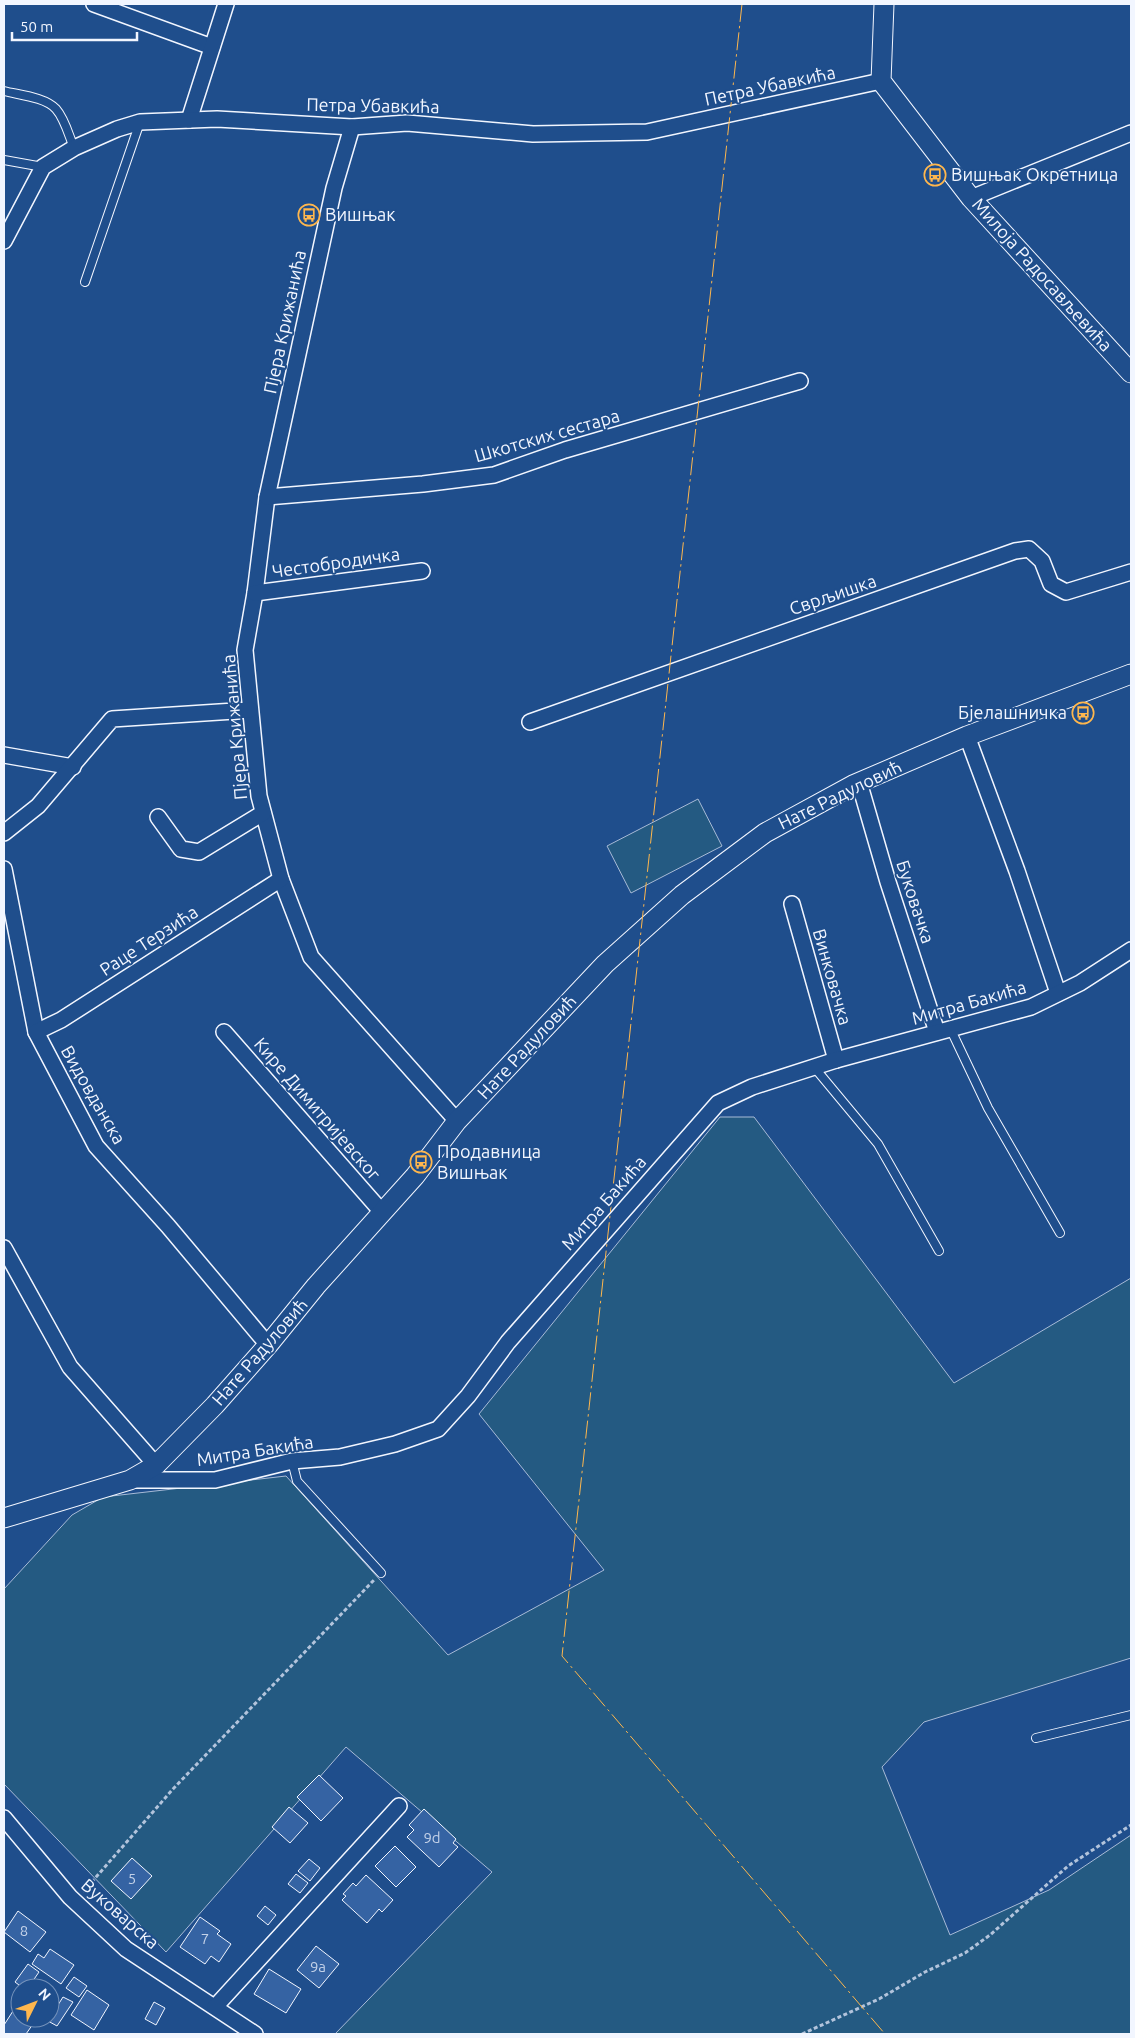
<svg xmlns="http://www.w3.org/2000/svg" width="1135" height="2038" viewBox="0 0 1135 2038" font-family="Ubuntu,sans-serif">
<style>
.green{fill:#245a82;stroke:#a8bbd7}
.building{fill:#3563a3;stroke:#f2f6ff}
.lines{fill:none;stroke-linecap:round;stroke-linejoin:round}
.service-casing{stroke:#f2f6ff;stroke-width:10}
.minor-casing{stroke:#f2f6ff;stroke-width:18}
.tertiary-casing{stroke:#f2f6ff;stroke-width:21}
.path{stroke:#b3c4dc;stroke-width:3;stroke-dasharray:4 2.5;stroke-linecap:butt}
.service{stroke:#1f4e8c;stroke-width:8}
.minor{stroke:#1f4e8c;stroke-width:15}
.tertiary{stroke:#1f4e8c;stroke-width:19}
.power{stroke:#ffb74d;stroke-width:1;stroke-dasharray:18 4 2.5 4;stroke-linecap:butt}
.labels{text-anchor:middle;stroke-width:4;stroke-linejoin:round;paint-order:stroke}
.number-label{font-size:15px;fill:#c3d1e8}
.street-label{font-size:18px;fill:#f2f6ff;stroke:#1f4e8c}
.poi-label{font-size:18px;fill:#f2f6ff;stroke:#1f4e8c;text-anchor:start}
</style>
<rect width="100%" height="100%" fill="#1f4e8c"/>
<!-- green -->
<g class="green">
<path d="M698,799L722,846L631,893L607,846Z"/>
<path d="M720,1117H754L954,1383L1131,1278V1658L924,1722L882,1767L950,1935L1049,1890L1131,1835V2034H335L492,1872L346,1747L166,1952L4,1784V1589L72,1515L103,1497L286,1476L448,1655L604,1570L479,1414Z"/>
</g>
<!-- building -->
<g class="building">
<path d="M319,1775L343,1798L321,1821L297,1797Z"/>
<path d="M289,1807L308,1823L290,1843L272,1827Z"/>
<path d="M424,1809L456,1839L453,1843L458,1847L439,1867L407,1837L414,1830L409,1825Z"/>
<path d="M395,1846L416,1867L396,1887L375,1866Z"/>
<path d="M132,1858L152,1876L131,1899L111,1881Z"/>
<path d="M309,1859L320,1868L310,1881L298,1871Z"/>
<path d="M296,1874L308,1883L300,1893L288,1884Z"/>
<path d="M366,1875L393,1900L382,1912L379,1909L367,1923L342,1900L346,1896L343,1894L353,1883L356,1886Z"/>
<path d="M265,1906L276,1915L268,1925L257,1916Z"/>
<path d="M18,1911L46,1932L30,1952L4,1932Z"/>
<path d="M200,1917L220,1931L217,1934L231,1944L219,1962L211,1956L205,1964L180,1947Z"/>
<path d="M316,1946L339,1964L319,1988L297,1970Z"/>
<path d="M50,1949L74,1965L61,1984L32,1964L38,1954L44,1958Z"/>
<path d="M28,1964L39,1972L28,1988H23L15,1982Z"/>
<path d="M269,1969L301,1989L286,2013L254,1994Z"/>
<path d="M74,1977L87,1986L79,1997L66,1988Z"/>
<path d="M87,1990L109,2005L94,2030L71,2015Z"/>
<path d="M63,1997L73,2002L57,2026L48,2021Z"/>
<path d="M154,2002L165,2008L156,2025L145,2019Z"/>
<path d="M13,2011L20,2018L33,2024L26,2034H4V2025Z"/>
</g>
<g class="lines">
<!-- service casing -->
<g class="service-casing">
<g id="service">
<path d="M4,91C19,95 45,97 56,109C65,119 69,136 74,148"/>
<path d="M4,160L43,167"/>
<path d="M85,282L140,122"/>
<path d="M950,1028L988,1108L1060,1233"/>
<path d="M814,1067L878,1144L939,1251"/>
<path d="M292,1461L297,1481L381,1573"/>
<path d="M1036,1738L1131,1715"/>
</g>
</g>
<!-- minor casing -->
<g class="minor-casing">
<g id="minor">
<path d="M94,4L212,47"/>
<path d="M189,120L226,4"/>
<path d="M352,127L334,188L267,497L255,593L245,650L259,796L281,879L311,957L457,1121"/>
<path d="M971,198L1131,133"/>
<path d="M4,241L43,167L74,148L117,129L140,122L217,119L352,127L407,123L533,134L647,132L881,81"/>
<path d="M267,497L423,484L494,475L565,450L800,381"/>
<path d="M255,593L422,571"/>
<path d="M530,722L1015,551L1029,549L1042,561L1051,584L1066,592L1131,572"/>
<path d="M967,736L1017,871L1058,993"/>
<path d="M4,755L73,767"/>
<path d="M859,782L888,882L937,1032"/>
<path d="M158,817L181,849L199,852L263,813"/>
<path d="M4,833L38,806L112,719L250,710"/>
<path d="M4,869L36,1032L96,1146L168,1226L268,1345"/>
<path d="M792,904L836,1060"/>
<path d="M36,1032L61,1020L281,879"/>
<path d="M224,1032L382,1212"/>
<path d="M4,1248L70,1367L156,1465"/>
<path d="M130,1480H215L292,1461L340,1457L395,1444L438,1429L468,1396L508,1342L718,1103L752,1087L836,1060L1031,1007L1080,983L1131,950"/>
<path d="M4,1818L70,1897L126,1949L255,2034"/>
<path d="M215,2007L399,1806"/>
</g>
</g>
<!-- tertiary casing -->
<g class="tertiary-casing">
<g id="tertiary">
<path d="M884,4L881,81L971,198L1131,373"/>
<path d="M4,1518L130,1480L156,1465L215,1405L268,1345L316,1286L415,1176L457,1121L605,964L682,895L765,833L853,785L967,736L1131,674"/>
</g>
</g>
<!-- path -->
<g class="path">
<path d="M83,1892L173,1789L374,1580"/>
<path d="M802,2034L879,1999L925,1972L965,1953L990,1935L1068,1866L1131,1825"/>
</g>
<!-- service -->
<use href="#service" class="service"/>
<!-- minor -->
<use href="#minor" class="minor"/>
<!-- tertiary -->
<use href="#tertiary" class="tertiary"/>
<!-- power -->
<path class="power" d="M742,4L562,1656L885,2034"/>
</g>
<!-- icons -->
<defs>
<g id="bus-ring" transform="scale(1.125)"><circle r="9.5" fill="#1f4e8c" stroke="#ffb74d" stroke-width="1.5"/><path d="M-5-6H5V4H4V6H2V4H-2V6H-4V4H-5ZM-3.5-4V0h7V-4ZM-3.5 1.2v1.5H-2V1.2ZM2 1.2v1.5H3.5V1.2Z" fill="#ffb74d"/></g>
</defs>
<g fill-rule="evenodd">
<use href="#bus-ring" x="935" y="175"/>
<use href="#bus-ring" x="309" y="215"/>
<use href="#bus-ring" x="1083" y="713"/>
<use href="#bus-ring" x="421" y="1162"/>
</g>
<g class="labels">
<!-- number labels -->
<g class="number-label">
<text x="432" y="1843">9d</text>
<text x="132" y="1884">5</text>
<text x="24" y="1936">8</text>
<text x="205" y="1944">7</text>
<text x="318" y="1972">9a</text>
</g>
<!-- street labels -->
<g class="street-label">
<text transform="translate(770 86) rotate(-12)" y="6">Петра Убавкића</text>
<text transform="translate(373 106) rotate(1)" y="6">Петра Убавкића</text>
<text transform="translate(1042 275) rotate(48)" y="6">Милоја Радосављевића</text>
<text transform="translate(285 322) rotate(-78)" y="6">Пјера Крижанића</text>
<text transform="translate(547 436) rotate(-16)" y="6">Шкотских сестара</text>
<text transform="translate(336 563) rotate(-8)" y="6">Честобродичка</text>
<text transform="translate(833 595) rotate(-19)" y="6">Сврљишка</text>
<text transform="translate(235 727) rotate(-95)" y="6">Пјера Крижанића</text>
<text transform="translate(840 795) rotate(-26)" y="6">Нате Радуловић</text>
<text transform="translate(915 902) rotate(72)" y="6">Буковачка</text>
<text transform="translate(149 941) rotate(-33)" y="6">Раце Терзића</text>
<text transform="translate(832 977) rotate(74)" y="6">Винковачка</text>
<text transform="translate(969 1003) rotate(-16)" y="6">Митра Бакића</text>
<text transform="translate(527 1047) rotate(-47)" y="6">Нате Радуловић</text>
<text transform="translate(93 1095) rotate(60)" y="6">Видовданска</text>
<text transform="translate(317 1109) rotate(49)" y="6">Кире Димитријевског</text>
<text transform="translate(604 1203) rotate(-49)" y="6">Митра Бакића</text>
<text transform="translate(260 1352) rotate(-49)" y="6">Нате Радуловић</text>
<text transform="translate(255 1451) rotate(-9)" y="6">Митра Бакића</text>
<text transform="translate(120 1914) rotate(41)" y="6">Вуковарска</text>
</g>
<!-- poi labels -->
<g class="poi-label">
<text x="951" y="181">Вишњак Окретница</text>
<text x="325" y="221">Вишњак</text>
<text x="1067" y="719" text-anchor="end">Бјелашничка</text>
<text x="437" y="1158">Продавница<tspan x="437" dy="21">Вишњак</tspan></text>
</g>
</g>
<!-- border -->
<rect width="1135" height="2038" fill="none" stroke="#f2f6ff" stroke-width="10"/>
<!-- north arrow -->
<g transform="translate(35 2003) rotate(48)"><circle r="24" fill="#1f4e8c" stroke="#7391ba"/>
<path d="M0-4L9 19L0 12L-9 19Z" fill="#ffb74d"/>
<text y="-8" font-size="14" font-weight="bold" text-anchor="middle" fill="#f2f6ff">N</text>
</g>
<!-- scale -->
<path d="M12 32v8h125v-8" fill="none" stroke="#f2f6ff" stroke-width="2.5"/>
<text x="20" y="32" font-size="15" fill="#f2f6ff" stroke="#1f4e8c" stroke-width="4" paint-order="stroke">50 m</text>
</svg>
